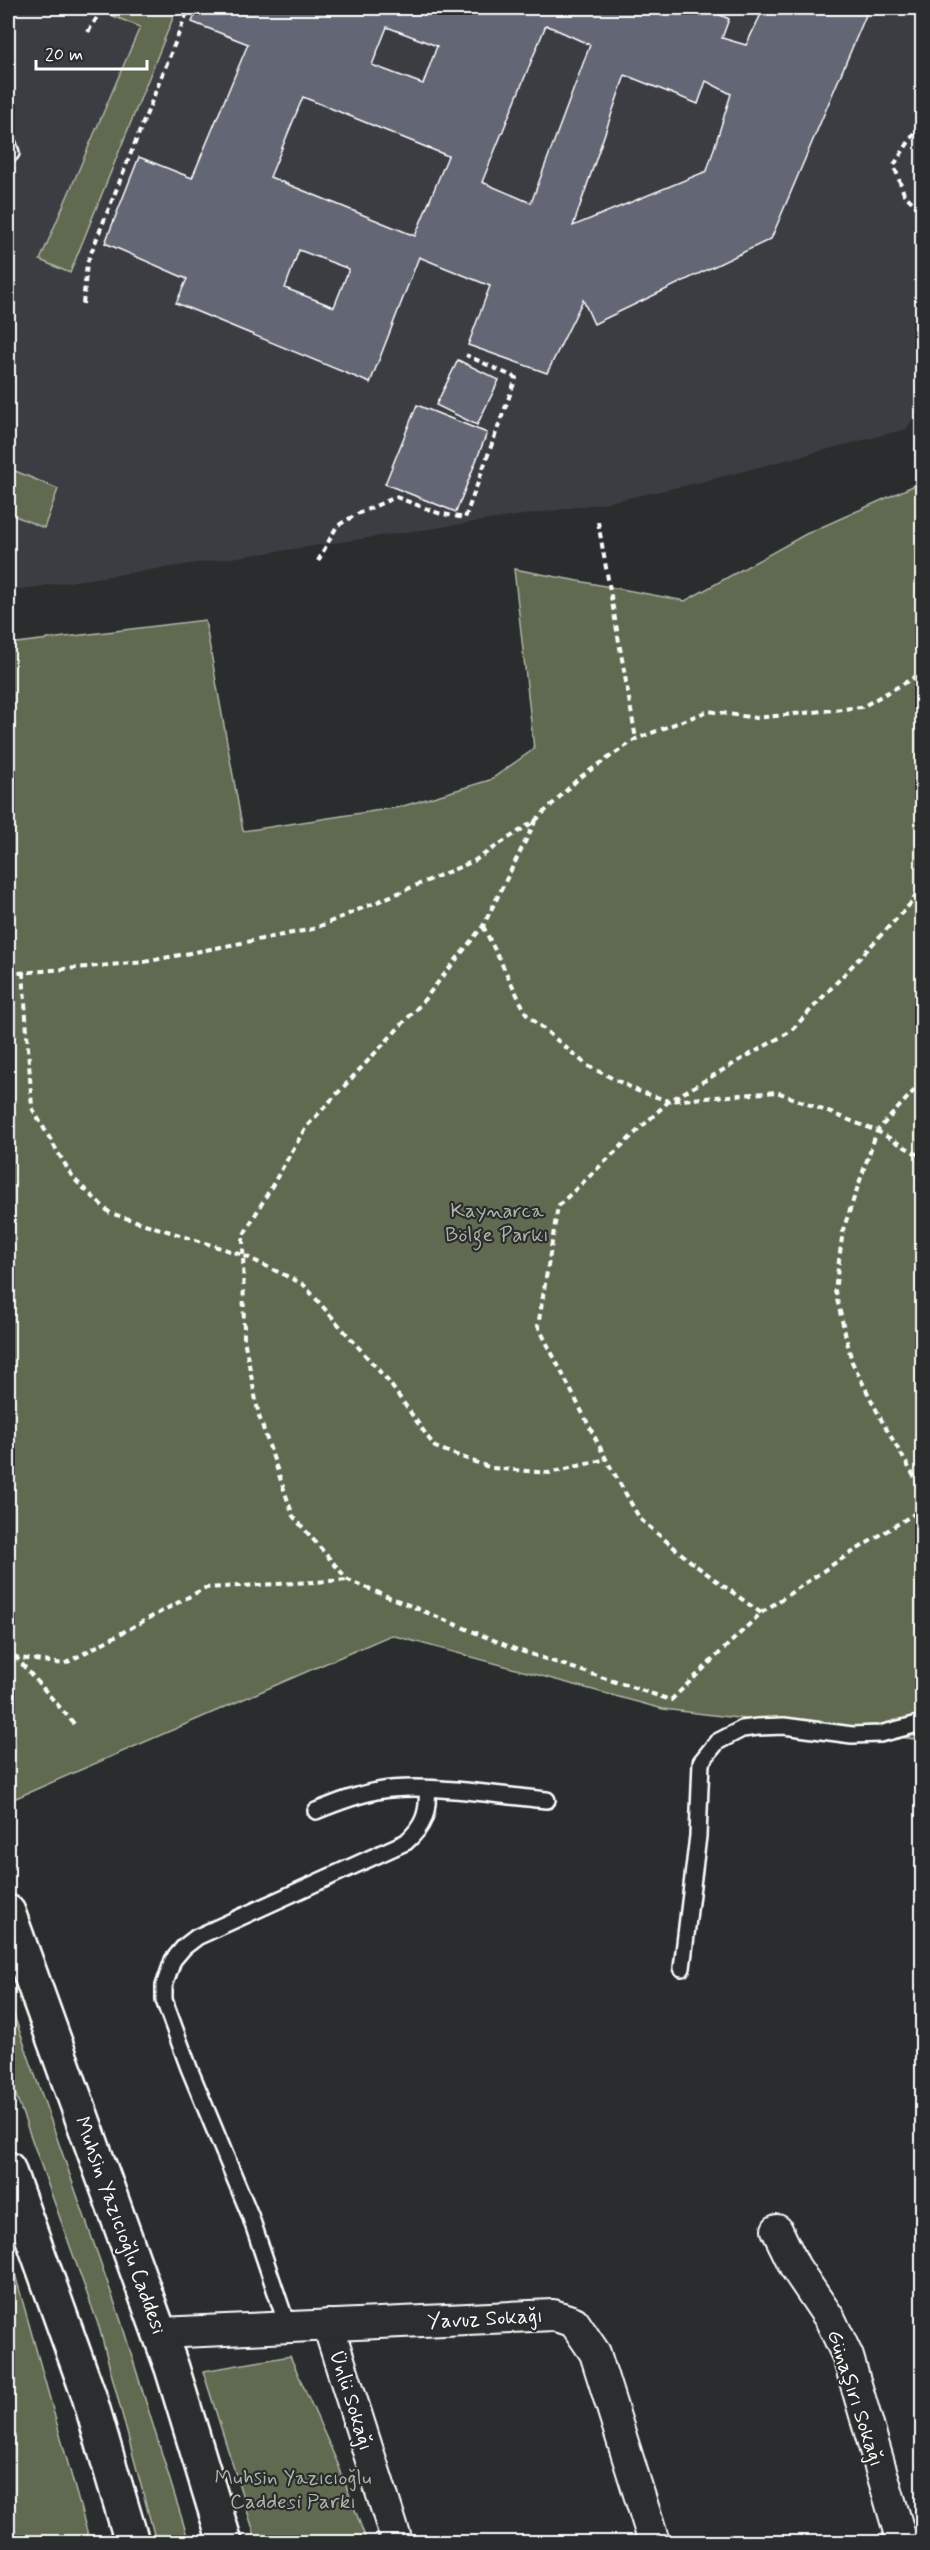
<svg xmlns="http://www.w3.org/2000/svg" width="930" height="2550" viewBox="0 0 930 2550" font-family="Mynerve,sans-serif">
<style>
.built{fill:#3b3e43}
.green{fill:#606b51;stroke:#b0b5a8;stroke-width:1.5}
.building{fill:#646675;stroke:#fff;stroke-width:1.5;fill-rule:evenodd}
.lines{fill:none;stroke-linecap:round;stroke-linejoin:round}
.service-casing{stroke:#fff;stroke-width:20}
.minor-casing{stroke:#fff;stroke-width:34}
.primary-casing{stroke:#fff;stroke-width:38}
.path{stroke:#fff;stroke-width:4;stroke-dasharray:6 4.5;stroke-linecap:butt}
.service{stroke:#2a2d2e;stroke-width:15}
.minor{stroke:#2a2d2e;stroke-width:30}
.primary{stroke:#2a2d2e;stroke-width:33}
.labels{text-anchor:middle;stroke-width:4.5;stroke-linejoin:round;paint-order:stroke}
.park-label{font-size:21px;fill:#b0b5a8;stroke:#2a2d2e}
.street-label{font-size:21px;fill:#fff;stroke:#2a2d2e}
</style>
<rect width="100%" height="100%" fill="#2a2d2e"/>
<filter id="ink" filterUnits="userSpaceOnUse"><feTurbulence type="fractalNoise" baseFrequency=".0167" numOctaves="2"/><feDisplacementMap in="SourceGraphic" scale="12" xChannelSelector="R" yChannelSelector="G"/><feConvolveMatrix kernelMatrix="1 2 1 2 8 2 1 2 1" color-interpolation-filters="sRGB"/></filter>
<g filter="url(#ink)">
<!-- built -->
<path class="built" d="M8,8H922V405L906,429L697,483L604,503L8,591Z"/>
<!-- green -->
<g class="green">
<path d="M94,8H177L70,273L40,260L140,27Z"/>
<path d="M8,468L58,489L44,528L8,513Z"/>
<path d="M922,482V1740L663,1709L391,1635L9,1801L8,644L205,620L243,831L400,807L490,780L534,749L514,569L685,601L806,534Z"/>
<path d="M8,1998L121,2321L189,2542H156L99,2327L8,2073Z"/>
<path d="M8,2249L90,2542H8Z"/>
<path d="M290,2356L338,2464L367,2542H257L203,2371Z"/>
</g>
<!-- building -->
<g class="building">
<path d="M198,8H493L505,13L508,8H705L729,19L722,38L746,45L764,8H869L771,239L594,324L583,300L547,373L468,345L490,286L419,257L370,383L176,303L187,279L105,243L139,157L192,178L248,44L192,22ZM546,25L590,45L531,203L482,182ZM387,27L437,46L423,84L372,65ZM625,75L698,104L706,81L731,94L707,171L573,226ZM303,97L448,156L415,236L270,177ZM299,250L349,269L334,307L285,288Z"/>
<path d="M458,360L499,380L477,425L436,405Z"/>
<path d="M417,405L487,433L456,512L385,484Z"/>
</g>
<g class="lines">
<!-- service casing -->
<g class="service-casing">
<g id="service">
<path d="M8,144L11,153"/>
<path d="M316,1811C336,1803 356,1795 377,1791C423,1782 499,1796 547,1800"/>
<path d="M682,1968L698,1836L701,1762L717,1742L742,1729L758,1727L784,1726L852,1735L880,1734L922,1723"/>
<path d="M288,2328L250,2215L189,2068L164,2000V1986L173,1960L184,1947L197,1937L406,1842C423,1827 429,1813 427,1789"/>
</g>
</g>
<!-- minor casing -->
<g class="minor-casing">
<g id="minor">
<path d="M777,2230L795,2267L830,2319L848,2357L902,2542"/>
<path d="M328,2325L397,2542"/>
<path d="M160,2333L553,2315L574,2322L595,2353L654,2542"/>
</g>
</g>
<!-- primary casing -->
<g class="primary-casing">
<g id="primary">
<path d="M8,1912L172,2368L225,2542"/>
<path d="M8,2169L89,2396L132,2542"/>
</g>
</g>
<!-- path -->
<g class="path">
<path d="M88,32L103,8"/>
<path d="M922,131L917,129L894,165L904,194L922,212"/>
<path d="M83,304L87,263L189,8"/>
<path d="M598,522L636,739"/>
<path d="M318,561L337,526L357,514L396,497L438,513L465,518L516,378L466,355"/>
<path d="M536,820L483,926L420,1005L306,1127L243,1236L244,1339L259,1416L293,1516L348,1580L515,1649L671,1700L761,1613L835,1563L922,1509"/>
<path d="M483,926L527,1015L588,1066L638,1091L669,1101L791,1031L913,901L922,878"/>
<path d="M23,972L32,1108L73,1178L110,1213L243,1255L303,1284L388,1381L435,1447L491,1468L550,1473L606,1459"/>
<path d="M8,974L144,962L313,929L474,861L536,820L579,778L636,739L708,711L756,718L862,707L922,673"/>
<path d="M922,1082L877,1131L843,1230L835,1291L852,1362L883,1423L922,1490"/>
<path d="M761,1613L695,1565L640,1519L606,1459L538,1326L558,1206L669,1101L777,1092L877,1131L922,1157"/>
<path d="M8,1648L77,1727"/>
<path d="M13,1657L64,1664L205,1588L348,1580"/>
</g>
<!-- service -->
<use href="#service" class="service"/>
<!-- minor -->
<use href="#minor" class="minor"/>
<!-- primary -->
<use href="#primary" class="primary"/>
</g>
</g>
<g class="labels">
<!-- park labels -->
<g class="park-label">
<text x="497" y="1217">Kaynarca<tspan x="497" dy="24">Bölge Parkı</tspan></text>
<text x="293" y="2484">Muhsin Yazıcıoğlu<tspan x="293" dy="24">Caddesi Parkı</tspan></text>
</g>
<!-- street labels -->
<g class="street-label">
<text transform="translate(121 2225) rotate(70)" y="7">Muhsin Yazıcıoğlu Caddesi</text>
<text transform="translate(485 2318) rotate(-3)" y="7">Yavuz Sokağı</text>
<text transform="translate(856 2398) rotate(72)" y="7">Günaşırı Sokağı</text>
<text transform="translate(352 2400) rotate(73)" y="7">Ünlü Sokağı</text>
</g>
</g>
<!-- margin -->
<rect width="930" height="2550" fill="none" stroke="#2a2d2e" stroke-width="30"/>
<rect x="15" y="15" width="900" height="2520" fill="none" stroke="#fff" stroke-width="2" filter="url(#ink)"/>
<!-- scale -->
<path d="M36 60v9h111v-9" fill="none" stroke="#ffffff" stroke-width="3"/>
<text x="45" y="60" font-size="18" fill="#ffffff" stroke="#2a2d2e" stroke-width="4.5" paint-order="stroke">20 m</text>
</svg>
